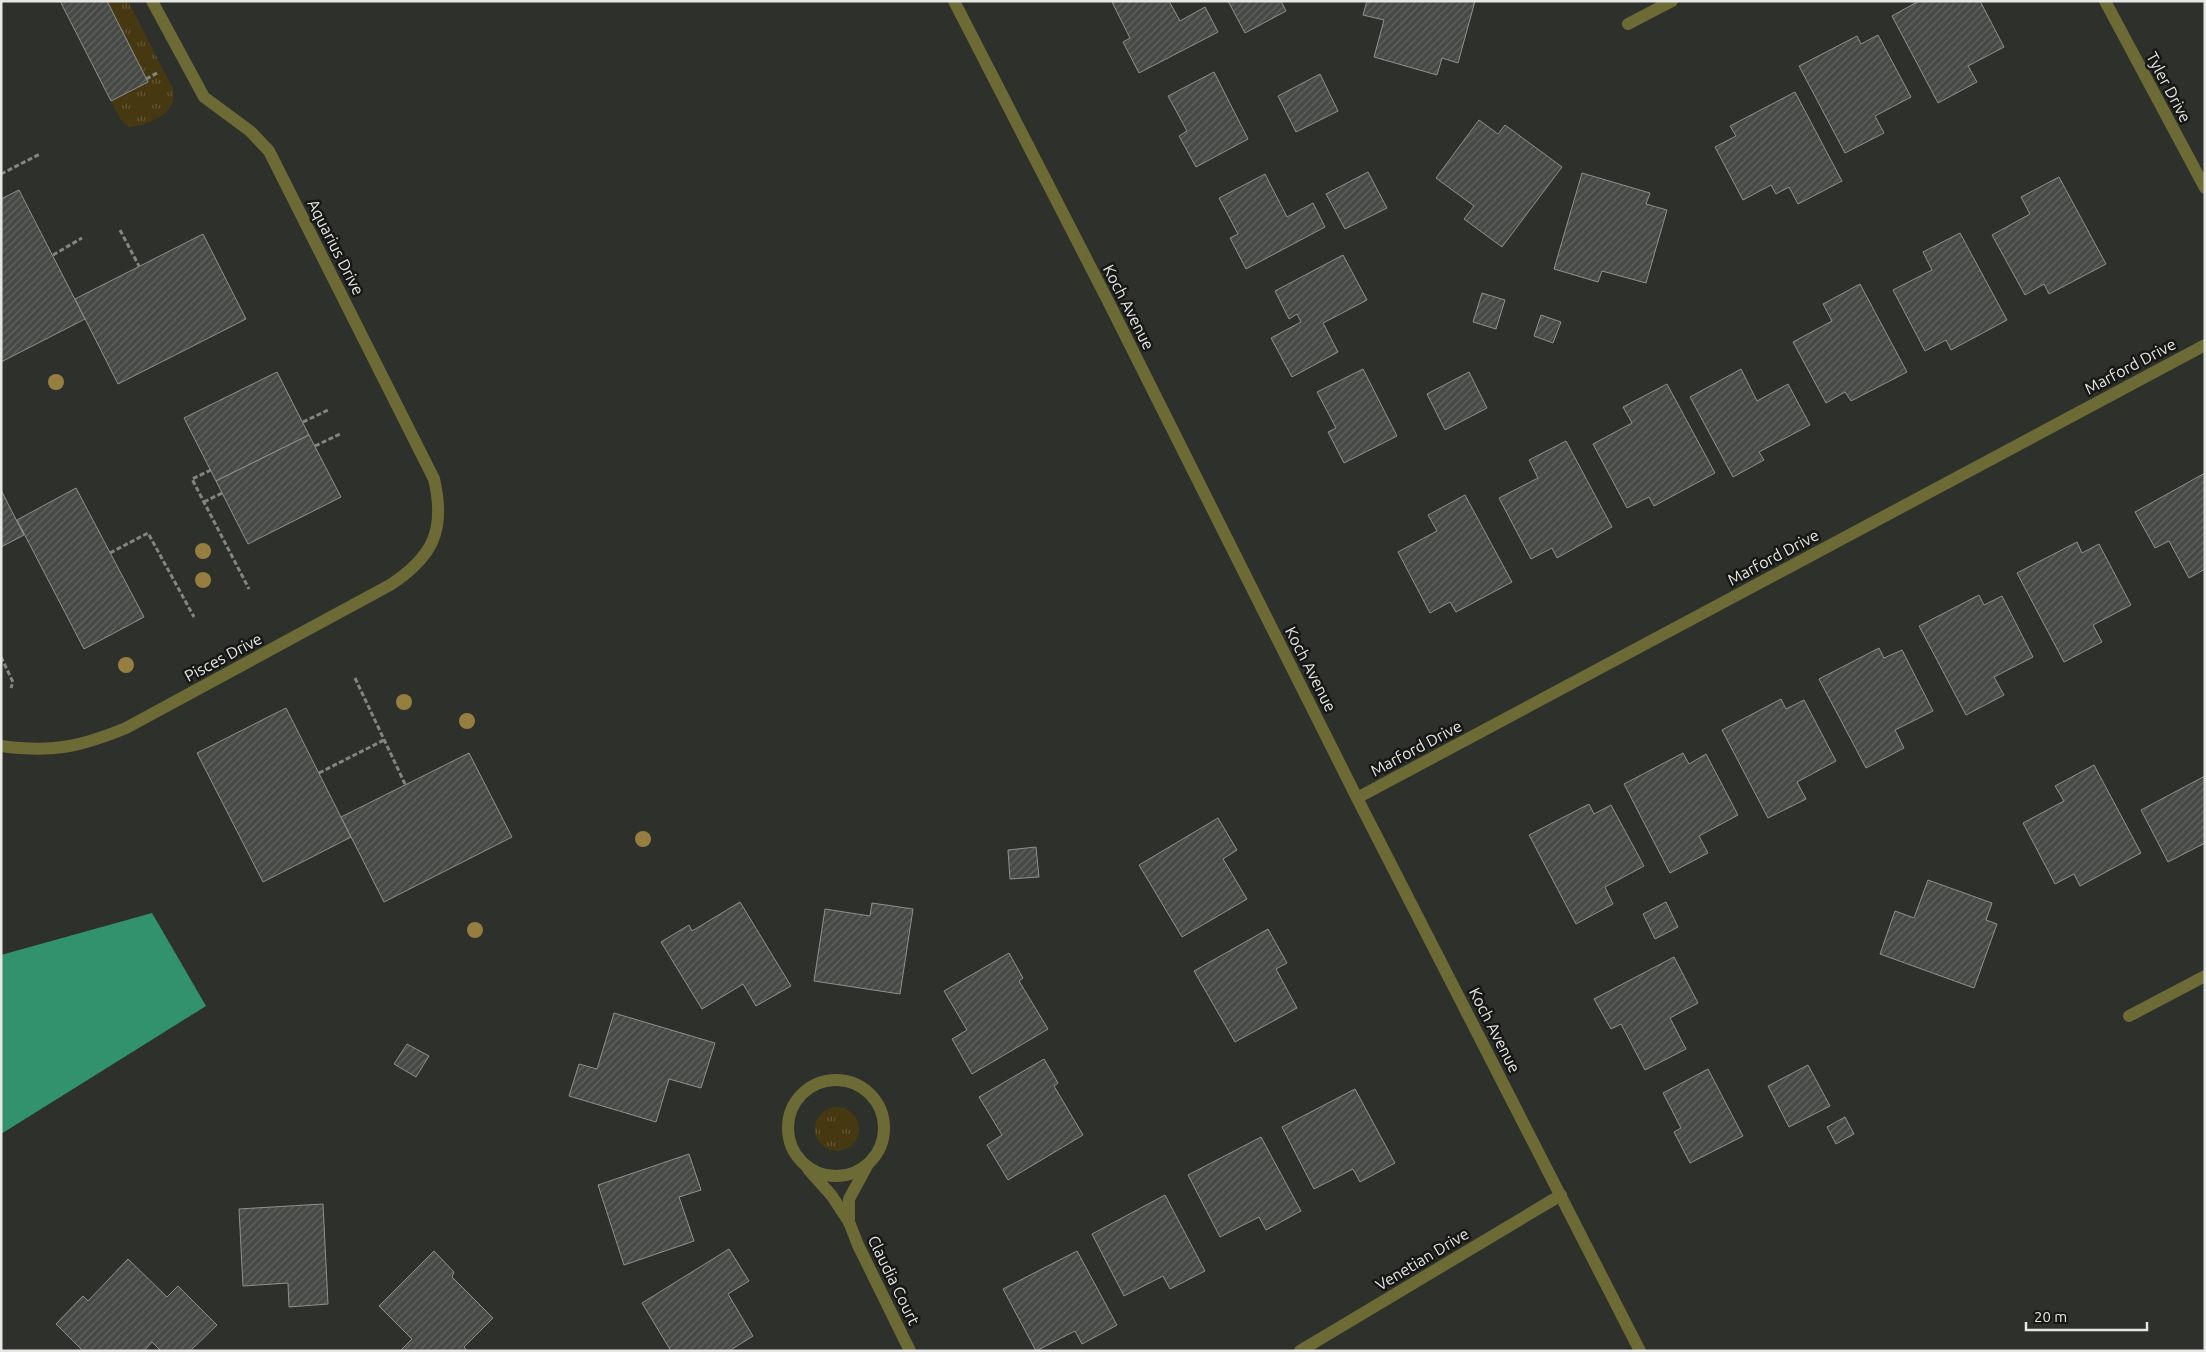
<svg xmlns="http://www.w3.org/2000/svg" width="2206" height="1352" viewBox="0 0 2206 1352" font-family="Ubuntu,sans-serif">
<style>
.grass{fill:url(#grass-tufts)}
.water{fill:#32926e}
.building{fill:url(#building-hatch);stroke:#8e918d}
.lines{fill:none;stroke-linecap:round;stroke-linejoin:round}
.path{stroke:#838582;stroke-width:3;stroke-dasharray:5 2.5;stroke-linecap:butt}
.street{stroke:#6c6a35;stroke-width:12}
.tree{fill:#957e40}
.labels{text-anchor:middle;stroke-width:5;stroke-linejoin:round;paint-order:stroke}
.street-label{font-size:16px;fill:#e7e8e6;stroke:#171716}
</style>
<defs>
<pattern id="grass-tufts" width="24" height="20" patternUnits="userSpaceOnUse" patternTransform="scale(1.25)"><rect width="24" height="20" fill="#463811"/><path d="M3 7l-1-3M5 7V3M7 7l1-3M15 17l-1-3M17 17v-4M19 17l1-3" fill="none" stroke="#615534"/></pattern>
<pattern id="building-hatch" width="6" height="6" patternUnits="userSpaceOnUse" patternTransform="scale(1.25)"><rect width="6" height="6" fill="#464946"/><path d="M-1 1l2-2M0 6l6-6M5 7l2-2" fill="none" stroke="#616361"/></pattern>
</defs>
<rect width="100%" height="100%" fill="#2e302c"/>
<!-- grass -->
<g class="grass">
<path d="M107,1H128L173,89C173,93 174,98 173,101C169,117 143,126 129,127L121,120L111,101L148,82Z"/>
<circle cx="837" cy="1129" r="22"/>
</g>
<!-- water -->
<path class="water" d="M152,913L206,1006L1,1134V955Z"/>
<!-- building -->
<g class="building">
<path d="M60,1H107L148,82L111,101Z"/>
<path d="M1114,1H1169L1180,21L1205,7L1218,32L1139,73L1123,42L1130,38L1112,2Z"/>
<path d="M1228,1H1281L1286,11L1245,33Z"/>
<path d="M1367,1H1475L1458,63L1442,58L1437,75L1374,57L1384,20L1363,15Z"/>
<path d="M1919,1H1980L2004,47L1968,66L1977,82L1938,103L1892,16Z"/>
<path d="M1878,35L1911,97L1875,116L1884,133L1845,153L1799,66L1857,36L1861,44Z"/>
<path d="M1214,72L1248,139L1196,167L1179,136L1187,131L1168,96Z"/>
<path d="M1320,74L1338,111L1296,132L1278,96Z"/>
<path d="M1795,92L1842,181L1798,204L1789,187L1776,194L1771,185L1743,200L1715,147L1736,136L1730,126Z"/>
<path d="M1479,120L1498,134L1505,125L1562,167L1502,247L1464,219L1474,206L1436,178Z"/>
<path d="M1368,172L1387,208L1345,229L1326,194Z"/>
<path d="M1582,173L1650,193L1646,204L1667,210L1646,283L1602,271L1598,282L1554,269Z"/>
<path d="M1265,174L1287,217L1313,203L1325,227L1246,269L1230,238L1238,234L1219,198Z"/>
<path d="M2059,177L2106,264L2049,294L2044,284L2025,295L1992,235L2030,214L2021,197Z"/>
<path d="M19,190L85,319L1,362V199Z"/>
<path d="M1960,233L2007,320L1951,350L1946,340L1925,351L1893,290L1932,270L1923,252Z"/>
<path d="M203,234L246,319L118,384L75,299Z"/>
<path d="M1343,255L1367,300L1323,323L1338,352L1292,377L1271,338L1301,322L1297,314L1289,319L1275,291Z"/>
<path d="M1860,284L1907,372L1851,401L1845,392L1826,403L1793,342L1832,321L1823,304Z"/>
<path d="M1482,293L1505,300L1496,329L1473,322Z"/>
<path d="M1541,315L1561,322L1553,343L1534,336Z"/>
<path d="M1363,369L1397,436L1344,463L1328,432L1336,428L1317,392Z"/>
<path d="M1741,369L1757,401L1788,384L1810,425L1759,452L1764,460L1733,477L1690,397Z"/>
<path d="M277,372L309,435L216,481L184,418Z"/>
<path d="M1469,372L1487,408L1445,430L1427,394Z"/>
<path d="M1667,384L1715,473L1654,506L1649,497L1627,508L1593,444L1632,423L1623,407Z"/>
<path d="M309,435L341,497L248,544L216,481Z"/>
<path d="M1566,441L1612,527L1557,558L1552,548L1531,559L1499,498L1538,478L1529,460Z"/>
<path d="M2205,473V569L2189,578L2169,541L2155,548L2135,512Z"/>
<path d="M76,488L144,617L84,649L17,520Z"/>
<path d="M1,490L24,535L1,547Z"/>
<path d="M1465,495L1512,582L1456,612L1450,602L1430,613L1398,552L1437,531L1428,515Z"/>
<path d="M2077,542L2082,553L2099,544L2131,605L2093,625L2102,642L2064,662L2017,573Z"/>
<path d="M1979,595L1984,605L2002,596L2033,657L1994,677L2004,695L1966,715L1919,626Z"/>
<path d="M1879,648L1884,658L1902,650L1933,711L1895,730L1904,748L1866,768L1819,679Z"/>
<path d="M1781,699L1786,709L1804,700L1836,761L1797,782L1806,799L1768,818L1722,730Z"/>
<path d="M286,708L351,837L263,882L197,753Z"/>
<path d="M469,753L512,837L384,902L341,817Z"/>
<path d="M1683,753L1689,764L1706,754L1738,815L1699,836L1708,853L1670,873L1624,784Z"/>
<path d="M2094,765L2141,853L2080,886L2074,874L2055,884L2023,823L2064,801L2055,786Z"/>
<path d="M2205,776V843L2168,862L2141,810Z"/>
<path d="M1589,804L1594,814L1611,805L1644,866L1605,887L1613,904L1576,924L1529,835Z"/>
<path d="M1218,818L1237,850L1223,859L1247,899L1182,937L1139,865Z"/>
<path d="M1036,847L1039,877L1010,879L1008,850Z"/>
<path d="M1928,880L1992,903L1986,920L1997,924L1974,988L1880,954L1895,911L1914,918Z"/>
<path d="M740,902L791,986L756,1006L743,984L702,1009L661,942L689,925L692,931Z"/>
<path d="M1666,902L1678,927L1655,939L1643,914Z"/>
<path d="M872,903L913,909L900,994L814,981L825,909L870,916Z"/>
<path d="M1268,929L1287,963L1276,969L1297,1008L1235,1042L1194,971Z"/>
<path d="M1009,953L1023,978L1019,981L1048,1029L972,1074L952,1039L967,1030L944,991Z"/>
<path d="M1674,957L1698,1003L1670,1018L1686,1049L1645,1070L1621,1024L1611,1029L1594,999Z"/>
<path d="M614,1013L715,1043L701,1088L669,1079L656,1122L569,1096L579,1064L597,1069Z"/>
<path d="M407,1044L429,1056L416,1077L394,1064Z"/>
<path d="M1044,1059L1058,1083L1054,1086L1083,1135L1008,1180L987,1145L1002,1135L979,1097Z"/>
<path d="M1808,1065L1830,1106L1789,1127L1768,1086Z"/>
<path d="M1708,1069L1743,1136L1690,1163L1674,1132L1681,1128L1663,1093Z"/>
<path d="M1355,1089L1395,1163L1360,1182L1353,1169L1314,1189L1282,1127Z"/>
<path d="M1845,1117L1854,1134L1836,1144L1827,1127Z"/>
<path d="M1261,1137L1301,1211L1266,1230L1259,1217L1220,1237L1188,1175Z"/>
<path d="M689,1154L701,1190L679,1197L694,1241L624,1265L598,1185Z"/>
<path d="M1165,1195L1205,1271L1170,1289L1163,1276L1124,1296L1092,1234Z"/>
<path d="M323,1204L328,1304L289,1307L288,1283L243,1286L239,1209Z"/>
<path d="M729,1249L749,1281L728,1294L753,1336L729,1351H671L642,1303Z"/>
<path d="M434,1251L454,1272L452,1277L493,1318L464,1347L467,1351H400L412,1339L379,1306Z"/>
<path d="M1077,1251L1117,1325L1082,1344L1075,1331L1036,1351L1003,1289Z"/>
<path d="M128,1259L167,1297L178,1286L217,1325L190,1351H161L152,1342L144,1351H83L56,1324L83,1296L88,1301Z"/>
</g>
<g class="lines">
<!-- path -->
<g class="path">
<path d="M146,79L159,72"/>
<path d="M1,174L40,154"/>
<path d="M120,230L139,266"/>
<path d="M53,255L82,238"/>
<path d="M303,422L330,409"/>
<path d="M315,446L342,433"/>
<path d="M211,470L192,479L249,589"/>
<path d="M204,502L222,493"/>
<path d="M110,553L148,533L194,617"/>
<path d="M1,657L13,682L11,688"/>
<path d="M355,678L405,784"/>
<path d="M319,773L384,740"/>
</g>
<!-- street -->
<g class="street">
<path d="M954,1L1108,301L1357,798L1640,1351"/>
<path d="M2105,1L2205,188"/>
<path d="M1628,24L1672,1"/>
<path d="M1,746C51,753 80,747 126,728L390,585C433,557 446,530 434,479L269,151L250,131L204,97L152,1"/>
<path d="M1357,798L2205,345"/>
<path d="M2129,1016L2205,976"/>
<circle cx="836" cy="1128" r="48"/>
<path d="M808,1169L832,1196L849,1222L858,1245L910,1351"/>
<path d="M849,1222V1199L867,1166"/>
<path d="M1300,1351L1561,1195"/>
</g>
</g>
<!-- trees -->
<g class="tree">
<circle cx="56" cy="382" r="8"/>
<circle cx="203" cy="551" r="8"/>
<circle cx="203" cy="580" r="8"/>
<circle cx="126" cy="665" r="8"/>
<circle cx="404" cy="702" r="8"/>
<circle cx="467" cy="721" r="8"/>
<circle cx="643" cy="839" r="8"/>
<circle cx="475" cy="930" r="8"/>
</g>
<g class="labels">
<!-- street labels -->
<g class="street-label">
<text transform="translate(2169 87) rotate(62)" y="6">Tyler Drive</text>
<text transform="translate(336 247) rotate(63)" y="6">Aquarius Drive</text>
<text transform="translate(1129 307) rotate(63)" y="6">Koch Avenue</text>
<text transform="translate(2130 366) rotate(-28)" y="6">Marford Drive</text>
<text transform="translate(1773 557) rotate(-28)" y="6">Marford Drive</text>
<text transform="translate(223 657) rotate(-28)" y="6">Pisces Drive</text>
<text transform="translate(1311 669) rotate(63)" y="6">Koch Avenue</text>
<text transform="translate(1416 748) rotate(-28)" y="6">Marford Drive</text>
<text transform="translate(1495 1030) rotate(63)" y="6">Koch Avenue</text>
<text transform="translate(1422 1259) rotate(-31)" y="6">Venetian Drive</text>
<text transform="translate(894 1280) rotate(64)" y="6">Claudia Court</text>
</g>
</g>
<!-- border -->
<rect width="2206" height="1352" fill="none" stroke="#e7e8e6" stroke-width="5"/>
<!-- scale -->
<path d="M2026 1322v8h121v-8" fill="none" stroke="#e7e8e6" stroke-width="2.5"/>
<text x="2034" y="1322" font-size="15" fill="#e7e8e6" stroke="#171716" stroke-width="4" paint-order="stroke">20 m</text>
</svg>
